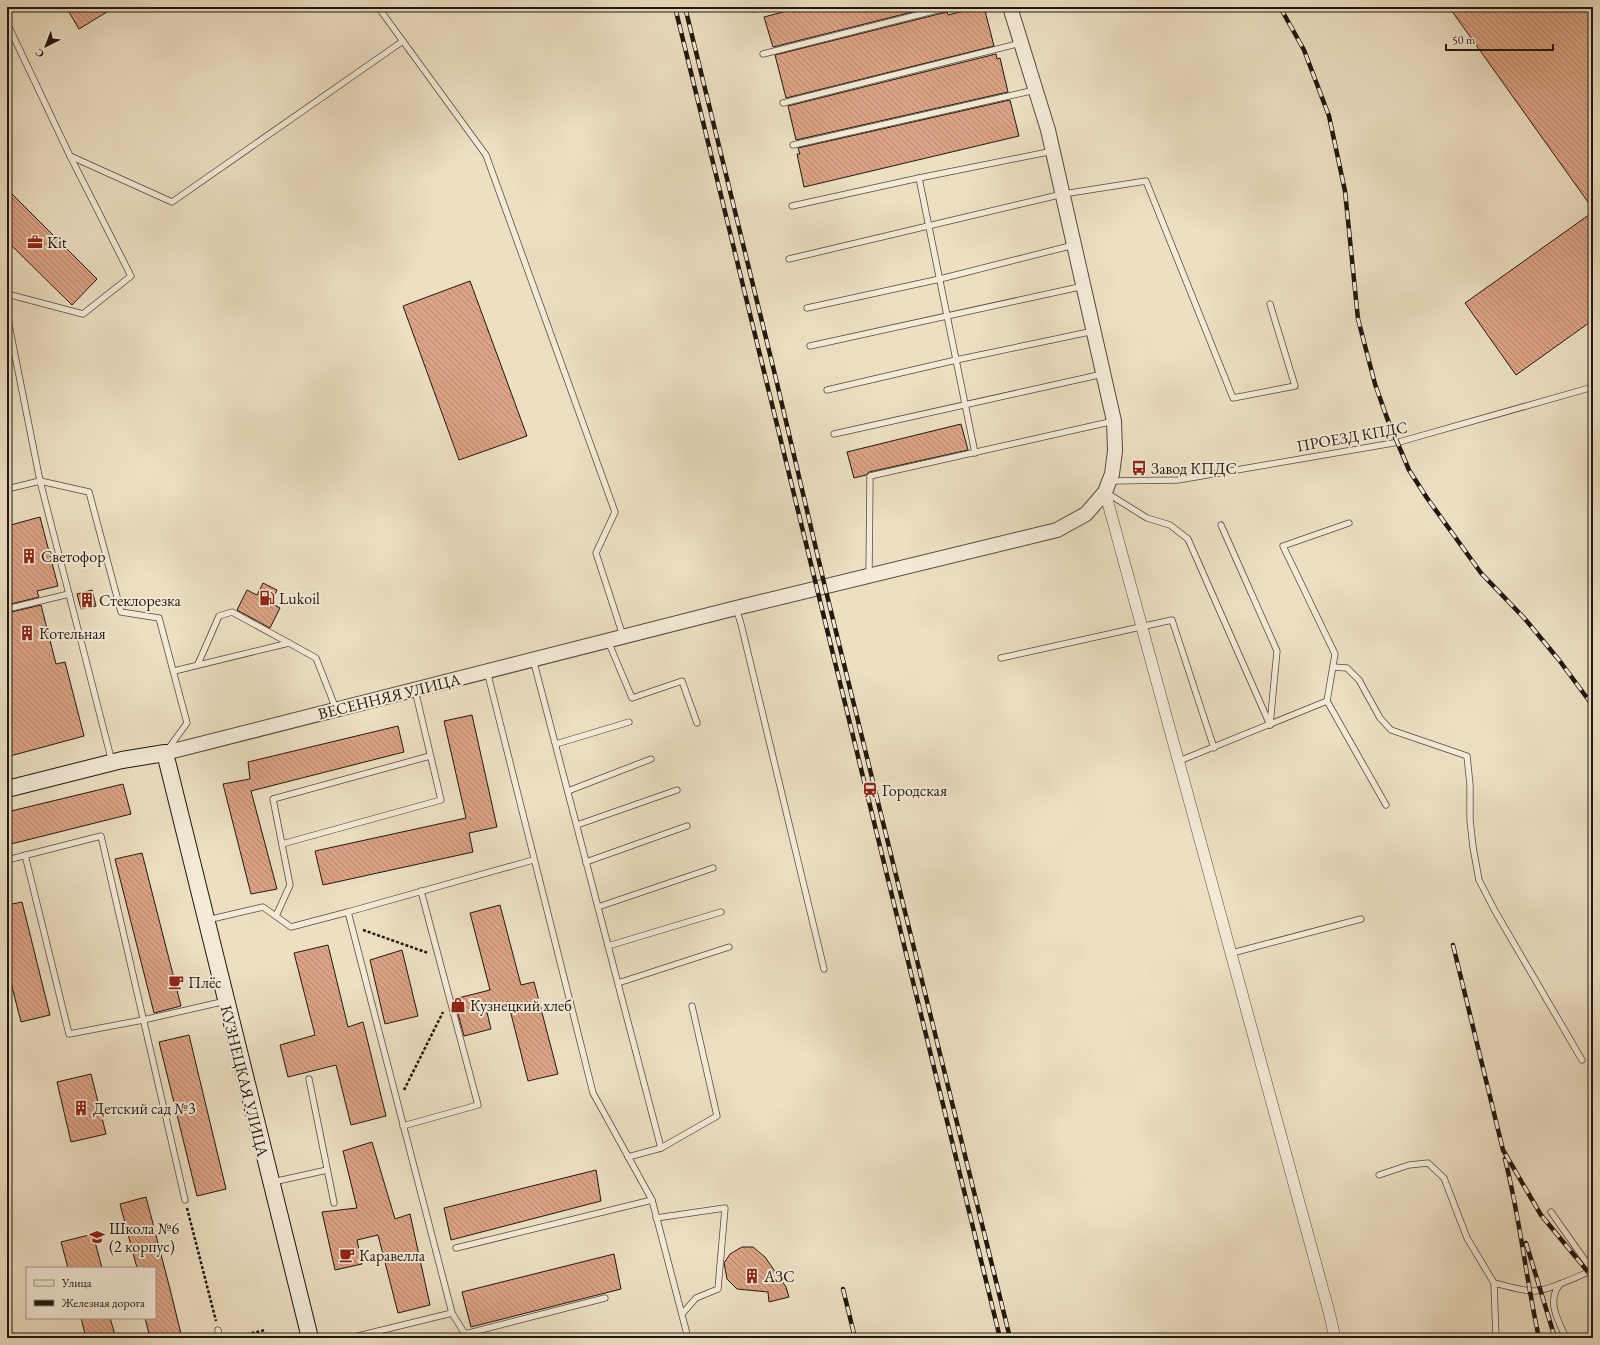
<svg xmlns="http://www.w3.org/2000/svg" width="1600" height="1345" viewBox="0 0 1600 1345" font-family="'EB Garamond',serif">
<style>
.building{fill:url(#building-back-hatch);stroke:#20180f}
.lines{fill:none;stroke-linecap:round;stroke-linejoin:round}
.service-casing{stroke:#534a3c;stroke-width:7}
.minor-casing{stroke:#534a3c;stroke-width:12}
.tertiary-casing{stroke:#534a3c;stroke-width:16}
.secondary-casing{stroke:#20180f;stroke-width:18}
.path{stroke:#20180f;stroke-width:2.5;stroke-dasharray:3 2;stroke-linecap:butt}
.service{stroke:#f3ead7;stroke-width:5.5}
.minor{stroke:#f3ead7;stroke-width:11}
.tertiary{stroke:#f3ead7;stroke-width:14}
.secondary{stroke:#f3ead7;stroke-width:16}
.rail-casing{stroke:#20180f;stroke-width:4.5}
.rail{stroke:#f3ead7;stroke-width:3;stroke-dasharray:9;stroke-linecap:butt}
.labels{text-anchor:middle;stroke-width:4;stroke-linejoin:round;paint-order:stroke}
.poi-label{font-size:16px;fill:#20180f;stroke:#f3ead7;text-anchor:start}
.street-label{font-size:16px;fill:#20180f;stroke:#f3ead7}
</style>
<defs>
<pattern id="building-back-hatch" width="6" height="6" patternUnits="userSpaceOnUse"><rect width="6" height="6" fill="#dda386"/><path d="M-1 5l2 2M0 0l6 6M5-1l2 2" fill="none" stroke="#b3846c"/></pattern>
</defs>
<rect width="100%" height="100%" fill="#ecdfc2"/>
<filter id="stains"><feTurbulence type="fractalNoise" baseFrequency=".005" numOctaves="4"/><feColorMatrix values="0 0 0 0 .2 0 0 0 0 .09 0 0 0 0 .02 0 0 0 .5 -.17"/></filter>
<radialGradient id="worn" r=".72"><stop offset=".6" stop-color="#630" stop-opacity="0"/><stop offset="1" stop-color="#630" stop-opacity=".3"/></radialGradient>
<!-- building -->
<g class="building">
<path d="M66,7H115L79,29Z"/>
<path d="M802,7H932L773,47L764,17Z"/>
<path d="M979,7H984L994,46L786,98L775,55L947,12L948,15Z"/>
<path d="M1449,7H1593V209Z"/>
<path d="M996,54L997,59L1000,58L1008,92L796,140L788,106Z"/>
<path d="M1010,100L1019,136L804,187L797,154H800L798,148Z"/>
<path d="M7,189L97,279L72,305L7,241Z"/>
<path d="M1593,212V320L1516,375L1465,303Z"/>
<path d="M470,281L527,436L459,460L403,306Z"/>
<path d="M961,424L968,450L869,472L866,475L854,478L847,452Z"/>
<path d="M40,517L58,586L37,591L39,597L7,605V526Z"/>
<path d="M263,583L277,590L271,603L280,608L270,628L237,610L247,590L257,595Z"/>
<path d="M92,590L96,606L81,609L77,594Z"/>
<path d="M41,605L56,664L65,662L84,736L10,756L7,745V613Z"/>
<path d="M472,715L497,827L469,833L473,852L323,885L315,851L466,818L444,721Z"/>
<path d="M398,726L404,752L251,791L277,889L251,894L223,784L250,779L248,762Z"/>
<path d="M123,784L131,814L7,845V812Z"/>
<path d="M142,853L181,1006L154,1013L115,859Z"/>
<path d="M22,902L50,1015L21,1022L7,967V905Z"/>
<path d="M500,905L521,985L534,982L558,1074L528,1081L508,1002L486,1008L491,1029L464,1036L454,999L490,990L470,913Z"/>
<path d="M328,945L348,1027L363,1022L386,1116L351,1125L336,1065L288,1077L280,1045L315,1035L294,953Z"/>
<path d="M402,950L418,1016L385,1024L370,960Z"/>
<path d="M189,1035L226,1189L197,1196L159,1042Z"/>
<path d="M91,1074L106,1134L71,1142L57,1082Z"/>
<path d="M372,1142L395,1219L410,1214L430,1305L398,1313L378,1235L357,1240L362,1264L335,1270L322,1212L357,1208L343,1151Z"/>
<path d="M596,1170L601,1201L451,1240L444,1208Z"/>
<path d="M146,1197L170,1289L182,1338H150L145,1318H155V1268H137L120,1204Z"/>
<path d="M93,1234L102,1268H68L61,1242Z"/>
<path d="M742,1247H753L765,1257L786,1287L789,1297L769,1302L768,1292L737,1289L727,1279L724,1263L730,1254Z"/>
<path d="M614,1254L621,1289L471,1327L462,1292Z"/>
<path d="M81,1318H110L116,1338H86Z"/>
</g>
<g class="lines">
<!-- service casing -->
<g class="service-casing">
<g id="service">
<path d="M378,7L486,155L615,512L596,553L623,636"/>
<path d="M754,9L762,7"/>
<path d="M7,23L70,156L172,202L403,41"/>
<path d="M763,54L949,7"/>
<path d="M783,103L1021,43"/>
<path d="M793,145L1035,90"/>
<path d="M919,178L975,453"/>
<path d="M792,206L919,178L1053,151"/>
<path d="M789,259L1063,194L1146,181L1233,398L1295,386L1270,304"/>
<path d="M7,294L83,314L131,276L70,156"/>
<path d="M807,308L940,279L1074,245"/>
<path d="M7,315L40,481L112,762"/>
<path d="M810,346L1084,286"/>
<path d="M827,390L956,360L1094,331"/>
<path d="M834,434L1103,374"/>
<path d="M1110,481L1178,480L1399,442L1593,387"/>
<path d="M7,489L40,481L89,492L121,612L159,618L187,723L168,749"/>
<path d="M1107,493L1147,518L1170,525L1188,539L1270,725"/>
<path d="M1221,525L1277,651L1270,725"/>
<path d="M869,575L870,476L1114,421"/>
<path d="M736,608L741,624L824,969"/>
<path d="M7,609L69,594"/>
<path d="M608,641L632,698L682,681L697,723"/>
<path d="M1001,658L1172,620L1214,748"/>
<path d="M533,659L661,1148"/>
<path d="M198,664L219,616L232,612L289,643"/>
<path d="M1333,667L1347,668L1359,680L1380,718L1391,730L1467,756L1470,785V820L1473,847L1479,880L1495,911L1582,1060"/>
<path d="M174,671L289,643L316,658L336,709"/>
<path d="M487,671L593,1093L652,1200L688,1338"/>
<path d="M1327,701L1335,654L1283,546L1349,523"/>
<path d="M556,744L629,722"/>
<path d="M1179,761L1327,701L1386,805"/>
<path d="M568,791L651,759"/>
<path d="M577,825L677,790"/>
<path d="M282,844L441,800L415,690"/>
<path d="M25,855L69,1034L143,1020L226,1001"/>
<path d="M7,860L101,836L185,1200"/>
<path d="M586,862L687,826"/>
<path d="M598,907L713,868"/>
<path d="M348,912L533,860"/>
<path d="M276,916L290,885L273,799L430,756"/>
<path d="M207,920L263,907L291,927L348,912L452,1313"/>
<path d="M608,946L721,912"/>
<path d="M1232,953L1361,919"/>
<path d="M618,983L729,947"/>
<path d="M309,1079L334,1203"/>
<path d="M403,1126L478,1105L421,891"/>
<path d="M628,1157L661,1148L717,1116L692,1006"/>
<path d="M1379,1175L1409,1165L1428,1163L1444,1178L1467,1238L1494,1283C1507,1286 1521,1291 1534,1291C1546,1292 1581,1275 1593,1270"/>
<path d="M273,1182L327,1170"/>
<path d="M1551,1212L1592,1270"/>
<path d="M656,1218L725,1208L718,1289L696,1298L682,1314"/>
<path d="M456,1248L652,1200"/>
<path d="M1494,1283L1496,1338"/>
<path d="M1560,1284C1546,1301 1558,1320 1566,1338"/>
<path d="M218,1330L220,1338"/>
<path d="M380,1331L382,1338"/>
<path d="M350,1338L452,1313L465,1334L605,1298"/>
</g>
</g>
<!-- minor casing -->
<g class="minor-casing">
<path id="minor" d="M1105,492L1329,1312L1335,1338"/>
</g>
<!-- tertiary casing -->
<g class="tertiary-casing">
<path id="tertiary" d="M165,753L736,608L1057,530L1086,514L1105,492L1112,474L1115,451L1114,421L1048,130L1010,7"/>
</g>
<!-- secondary casing -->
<g class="secondary-casing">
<path id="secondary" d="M7,789L122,760L165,753L310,1338"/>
</g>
<!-- path -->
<g class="path">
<path d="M363,930L428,953"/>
<path d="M404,1090L443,1012"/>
<path d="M187,1208L216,1321"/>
<path d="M232,1338L265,1330"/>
</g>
<!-- service -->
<use href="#service" class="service"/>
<!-- minor -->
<use href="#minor" class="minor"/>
<!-- tertiary -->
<use href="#tertiary" class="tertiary"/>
<!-- secondary -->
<use href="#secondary" class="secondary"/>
<!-- rail casing -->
<g class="rail-casing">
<g id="rail">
<path d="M675,7L1000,1338"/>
<path d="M685,7L776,379L825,587L1010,1338"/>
<path d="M1280,7L1304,50L1329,116L1345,191L1358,319L1375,384L1387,418L1409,470L1427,498L1481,573L1525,619L1559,660L1593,706"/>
<path d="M1453,945L1503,1150L1541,1215L1593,1278"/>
<path d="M1505,1159C1520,1218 1526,1279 1539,1338"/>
<path d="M1526,1243L1555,1338"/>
<path d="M843,1289L855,1338"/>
</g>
</g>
<!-- rail -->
<use href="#rail" class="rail"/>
</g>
<!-- icons -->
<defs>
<g id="office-bare" transform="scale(1.2)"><path d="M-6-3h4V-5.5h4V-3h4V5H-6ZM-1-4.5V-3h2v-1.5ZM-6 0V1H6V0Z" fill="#8f2418" stroke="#f3ead7" stroke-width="2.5" paint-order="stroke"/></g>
<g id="bus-bare" transform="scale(1.2)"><path d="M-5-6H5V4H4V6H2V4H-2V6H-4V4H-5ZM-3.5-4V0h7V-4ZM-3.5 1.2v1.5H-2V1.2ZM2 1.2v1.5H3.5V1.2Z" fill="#8f2418" stroke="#f3ead7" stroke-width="2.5" paint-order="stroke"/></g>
<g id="building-bare" transform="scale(1.2)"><path d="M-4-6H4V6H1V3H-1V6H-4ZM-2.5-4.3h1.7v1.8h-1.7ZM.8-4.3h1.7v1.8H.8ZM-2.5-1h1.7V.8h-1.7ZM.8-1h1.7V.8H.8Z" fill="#8f2418" stroke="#f3ead7" stroke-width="2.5" paint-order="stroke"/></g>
<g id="fuel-bare" transform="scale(1.2)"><path d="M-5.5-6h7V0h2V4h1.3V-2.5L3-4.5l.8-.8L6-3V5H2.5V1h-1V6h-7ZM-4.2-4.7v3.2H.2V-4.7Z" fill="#8f2418" stroke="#f3ead7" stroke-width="2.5" paint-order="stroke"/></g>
<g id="station-bare" transform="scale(1.2)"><path d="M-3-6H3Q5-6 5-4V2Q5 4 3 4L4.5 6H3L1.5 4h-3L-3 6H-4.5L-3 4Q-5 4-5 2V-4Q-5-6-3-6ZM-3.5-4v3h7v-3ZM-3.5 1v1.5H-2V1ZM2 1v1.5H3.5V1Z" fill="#8f2418" stroke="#f3ead7" stroke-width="2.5" paint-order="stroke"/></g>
<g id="cafe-bare" transform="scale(1.2)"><path d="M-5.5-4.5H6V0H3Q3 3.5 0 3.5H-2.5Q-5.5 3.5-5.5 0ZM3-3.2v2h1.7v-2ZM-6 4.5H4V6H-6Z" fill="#8f2418" stroke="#f3ead7" stroke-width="2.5" paint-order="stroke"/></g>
<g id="shop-bare" transform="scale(1.2)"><path d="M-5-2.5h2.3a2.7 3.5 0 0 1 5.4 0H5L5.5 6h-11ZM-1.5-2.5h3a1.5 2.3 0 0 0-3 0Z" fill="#8f2418" stroke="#f3ead7" stroke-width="2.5" paint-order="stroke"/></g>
<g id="school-bare" transform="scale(1.2)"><path d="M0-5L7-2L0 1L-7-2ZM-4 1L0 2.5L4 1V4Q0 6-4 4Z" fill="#8f2418" stroke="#f3ead7" stroke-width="2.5" paint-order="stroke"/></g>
</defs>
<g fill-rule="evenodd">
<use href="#office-bare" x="35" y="242"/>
<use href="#bus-bare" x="1139" y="468"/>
<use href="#building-bare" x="29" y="556"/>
<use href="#fuel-bare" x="267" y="598"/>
<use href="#building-bare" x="87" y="600"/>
<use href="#building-bare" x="27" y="633"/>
<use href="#station-bare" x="870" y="790"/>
<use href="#cafe-bare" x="176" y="982"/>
<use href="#shop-bare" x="458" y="1005"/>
<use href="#building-bare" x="81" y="1108"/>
<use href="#school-bare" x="97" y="1237"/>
<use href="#cafe-bare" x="347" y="1255"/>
<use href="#building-bare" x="752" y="1276"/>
</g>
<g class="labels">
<!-- poi labels -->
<g class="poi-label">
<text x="47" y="248">Kit</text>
<text x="1151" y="474">Завод КПДС</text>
<text x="41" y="562">Светофор</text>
<text x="279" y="604">Lukoil</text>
<text x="99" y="606">Стеклорезка</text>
<text x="39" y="639">Котельная</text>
<text x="882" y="796">Городская</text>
<text x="188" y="988">Плёс</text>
<text x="470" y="1011">Кузнецкий хлеб</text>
<text x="93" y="1114">Детский сад №3</text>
<text x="109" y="1234">Школа №6<tspan x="109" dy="18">(2 корпус)</tspan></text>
<text x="359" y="1261">Каравелла</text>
<text x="764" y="1282">АЗС</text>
</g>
<!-- street labels -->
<g class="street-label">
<text transform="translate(1352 436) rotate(-10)" y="6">ПРОЕЗД КПДС</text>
<text transform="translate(389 696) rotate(-14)" y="6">ВЕСЕННЯЯ УЛИЦА</text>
<text transform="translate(245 1081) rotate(76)" y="6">КУЗНЕЦКАЯ УЛИЦА</text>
</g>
</g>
<!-- margin -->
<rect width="1600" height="1345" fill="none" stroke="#ecdfc2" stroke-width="24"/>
<rect x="8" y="8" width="1584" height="1329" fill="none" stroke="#20180f" stroke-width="2"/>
<rect x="12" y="12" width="1576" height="1321" fill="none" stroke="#20180f"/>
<!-- legend -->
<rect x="26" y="1267" width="130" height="52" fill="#f3ead7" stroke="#9f9687"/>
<rect x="34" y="1280" width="20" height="6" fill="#f3ead7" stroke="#9f9687"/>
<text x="62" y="1287" font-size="12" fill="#20180f">Улица</text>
<rect x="34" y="1300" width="20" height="6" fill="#20180f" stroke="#9f9687"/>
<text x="62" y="1307" font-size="12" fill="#20180f">Железная дорога</text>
<!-- north arrow -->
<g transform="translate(46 46) rotate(222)" stroke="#f3ead7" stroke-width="3" paint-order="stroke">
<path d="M0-3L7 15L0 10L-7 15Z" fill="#20180f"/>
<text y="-6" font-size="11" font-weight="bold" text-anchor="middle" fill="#20180f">С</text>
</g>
<!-- scale -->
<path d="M1446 44v6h107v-6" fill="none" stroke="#20180f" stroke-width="2"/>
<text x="1452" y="44" font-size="12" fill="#20180f" stroke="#f3ead7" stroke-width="3" paint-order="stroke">50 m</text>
<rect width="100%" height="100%" filter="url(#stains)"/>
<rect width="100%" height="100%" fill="url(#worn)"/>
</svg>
